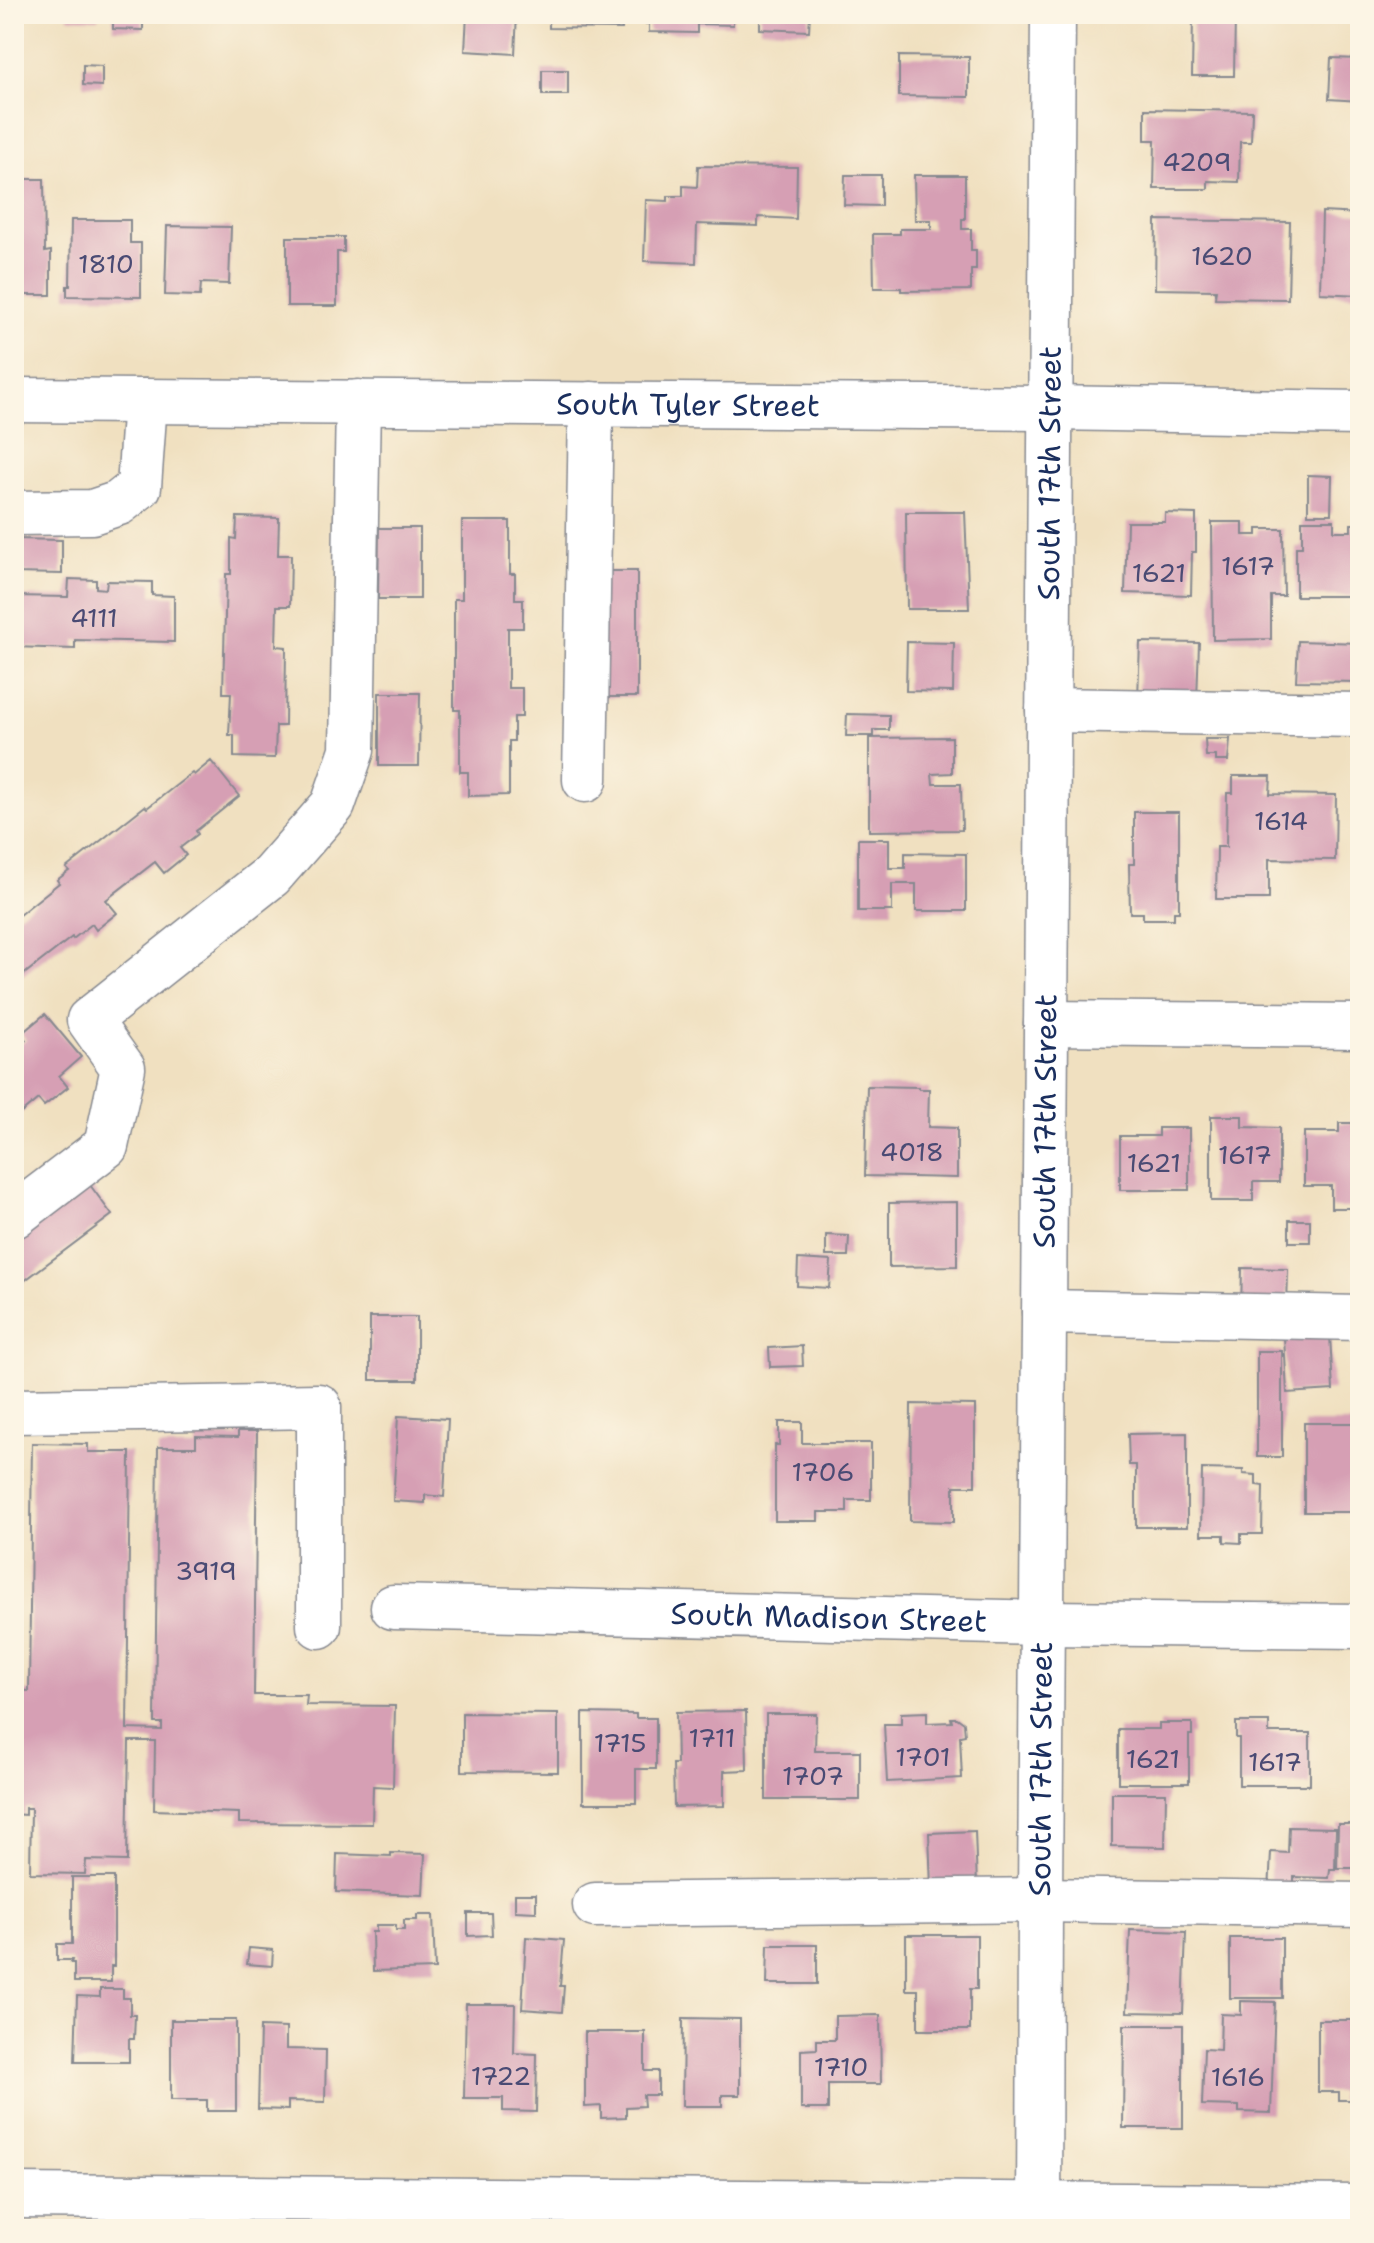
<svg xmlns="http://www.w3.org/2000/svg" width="1374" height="2243" viewBox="0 0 1374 2243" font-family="'Shantell Sans',sans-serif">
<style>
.building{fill:#d69fb4}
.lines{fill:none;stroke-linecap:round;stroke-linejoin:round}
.minor-casing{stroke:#86888f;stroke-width:47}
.minor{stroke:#fff;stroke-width:44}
.labels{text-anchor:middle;stroke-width:8;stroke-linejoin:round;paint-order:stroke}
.number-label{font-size:26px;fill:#4a4b74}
.street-label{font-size:30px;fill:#1b2f5e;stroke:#fcf5e5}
</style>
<rect width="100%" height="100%" fill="#fcf5e5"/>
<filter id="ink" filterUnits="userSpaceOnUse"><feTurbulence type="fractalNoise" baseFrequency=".0125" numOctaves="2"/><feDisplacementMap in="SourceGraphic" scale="16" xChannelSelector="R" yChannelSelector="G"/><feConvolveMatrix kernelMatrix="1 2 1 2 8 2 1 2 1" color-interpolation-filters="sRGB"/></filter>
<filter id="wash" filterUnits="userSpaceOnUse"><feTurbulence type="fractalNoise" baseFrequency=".006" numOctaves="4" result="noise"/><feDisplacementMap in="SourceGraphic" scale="32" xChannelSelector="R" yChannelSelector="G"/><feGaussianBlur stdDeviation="1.8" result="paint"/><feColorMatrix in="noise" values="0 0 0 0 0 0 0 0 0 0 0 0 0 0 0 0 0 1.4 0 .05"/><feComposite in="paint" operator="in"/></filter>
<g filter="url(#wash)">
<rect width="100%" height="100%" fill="#f0e0c0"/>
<g id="blocks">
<!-- building -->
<g class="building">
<path d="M68,14H98V19L68,18Z"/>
<path d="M113,14H143V30L113,29Z"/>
<path d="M467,14H517L515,54L465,51Z"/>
<path d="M549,14H622V29L549,28Z"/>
<path d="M644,14H733V25L697,24V33L649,32V24H644Z"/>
<path d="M760,14H810L809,31L760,29Z"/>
<path d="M1193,15H1235L1234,76H1192Z"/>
<path d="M899,56L969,57V97L899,96Z"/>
<path d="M1331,58L1360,59V101L1329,99Z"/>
<path d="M83,65L102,66V86L83,85Z"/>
<rect x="542" y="70" width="26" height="25"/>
<path d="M1145,109L1252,111L1251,142H1240L1239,182L1208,181V189H1154L1155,140H1145Z"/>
<path d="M698,166L797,167L796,219L758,217V226L697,224L696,263L644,261L646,200L668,201V196H683V186L697,187Z"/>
<path d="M845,175H881V206L844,205Z"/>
<path d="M914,175H965V219H962V229H971V250H976V270H971V290L901,291V288H874L873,234H900V229H931V220H915Z"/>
<path d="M14,179H44L45,252L51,251V295H14Z"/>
<path d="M1322,212L1360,214V295L1320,293Z"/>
<path d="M71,220H130V243H141V297L67,296V286H70Z"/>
<path d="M1156,220L1290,222L1288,299L1215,298L1216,290L1155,289Z"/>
<path d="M167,226L231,227L229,284L201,283L200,296L165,295Z"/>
<path d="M287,237H344V252H337V306H287Z"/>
<path d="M1308,475L1332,476L1331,514H1308Z"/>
<path d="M906,512H965L969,609H907Z"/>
<path d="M1165,513L1196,514V552H1192L1191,595L1125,593L1127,522H1165Z"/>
<path d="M237,517L279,518L278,555H291L290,606H277L276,646L286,647L285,726H276L275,758L234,757V735H229L231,693H223L226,574H231V538L236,539Z"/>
<path d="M1302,520H1334V531H1351V524H1360V596H1296V547H1302Z"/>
<path d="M462,521H510V574H515V599H523V628H508V688H522V717H514V741H509V795L468,796V772H460V710H454V599H462Z"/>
<path d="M1212,522H1243V535H1257V529H1283L1284,596H1271V639L1213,640Z"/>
<path d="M379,528H420V599H378Z"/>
<path d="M14,539L62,540V574L14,573Z"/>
<rect x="601" y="571" width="36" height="126"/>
<path d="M69,579L96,580V588L106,589L107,581L152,582V595L174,596V642L75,640V649L14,647V596L68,597Z"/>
<path d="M1298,641L1360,643V682L1296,681Z"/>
<path d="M907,642L954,643L953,692L906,691Z"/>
<path d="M1140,642L1199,643L1197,700L1138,698Z"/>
<path d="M379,693H420L419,766H379Z"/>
<path d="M847,714L889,715V730H873V736H846Z"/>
<path d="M952,737V773L932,774L933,784H961L962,830L869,831V738Z"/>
<path d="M1205,739H1230L1228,761H1216V756H1206Z"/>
<path d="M211,761L239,796L196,831L198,834L180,848L186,855L164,873L155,862L106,900L117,913L96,930L92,924L73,939L72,937L19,978L14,972V930L17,928L14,919L59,883L57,880L69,871L66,868L145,806L147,808L192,773L194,775Z"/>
<path d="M1233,776H1271L1270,794L1336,795L1335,860L1269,859V899H1216L1217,847H1226L1227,793H1233Z"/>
<path d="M1134,812H1179V912H1174V919H1143V913H1130L1129,864H1134Z"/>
<path d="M858,839H889V868H905V853L966,854V911H916V884H892V911H858Z"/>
<path d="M45,1014L81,1057L59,1076L68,1087L44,1106L38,1099L14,1119V1050L26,1040L21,1034Z"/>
<path d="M867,1086L919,1087V1089H929L928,1127L957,1128V1178L865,1176Z"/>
<path d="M1211,1116H1242V1127L1279,1128V1182H1253V1201H1211Z"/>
<path d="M1339,1123H1360V1208H1331V1186H1304V1132H1339Z"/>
<path d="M1158,1128H1189V1190H1120V1136H1158Z"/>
<path d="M90,1185L112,1215L24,1281L14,1267V1243Z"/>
<path d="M957,1202V1266L889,1267V1203Z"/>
<rect x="1289" y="1220" width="21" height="22"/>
<path d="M826,1235L849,1236L848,1256H826Z"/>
<path d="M798,1259L831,1261L829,1288L797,1286Z"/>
<path d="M1242,1268L1288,1269L1287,1311L1241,1310Z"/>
<rect x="370" y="1317" width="47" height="63"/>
<path d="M1330,1335L1333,1390L1287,1393L1284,1337Z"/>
<path d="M802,1346L803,1366L770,1367L769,1348Z"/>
<rect x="1257" y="1351" width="25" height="106"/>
<path d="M911,1404L975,1405V1486H954V1522L910,1521Z"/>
<path d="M398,1416L448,1419L444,1497L425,1495V1503L393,1501Z"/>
<path d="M779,1422H802V1443H871V1500H847V1512H818V1521H775V1445H779Z"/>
<rect x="1304" y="1423" width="55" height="89"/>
<path d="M238,1431H257L254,1695H307L306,1705L395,1706L393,1787L373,1786L372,1824L239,1823V1813L154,1810L155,1741H129L127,1861L86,1860L85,1874L30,1873L31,1808H25V1815L14,1814V1690L29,1691L32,1443L88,1444V1452H130L127,1729L162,1730V1723H155L158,1447H196V1436L238,1437Z"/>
<path d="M1187,1433V1527H1136V1465H1129L1128,1434Z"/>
<path d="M1202,1469L1243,1470V1474L1256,1475V1485L1263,1486L1262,1534H1241V1543L1224,1542V1535H1201Z"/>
<path d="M746,1711L747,1770L724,1771V1806L674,1807L673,1764H677L676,1712Z"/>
<path d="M927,1712V1723L952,1722L951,1718H957L964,1723L965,1735L960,1736L962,1778L887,1782L884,1724H901V1713Z"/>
<path d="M462,1713L558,1714V1772L462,1771Z"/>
<path d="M583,1713L636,1714V1718H656V1769H636V1803H583Z"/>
<path d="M766,1714H816L815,1751H860V1800H766Z"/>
<path d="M1236,1722H1269V1733H1310V1785H1239V1738H1236Z"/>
<path d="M1159,1723H1192V1735H1189V1783H1118V1729H1159Z"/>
<rect x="1355" y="1725" width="5" height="14"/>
<path d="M1112,1793H1166L1165,1847L1112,1846Z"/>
<path d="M1338,1824H1360V1868H1337Z"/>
<path d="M1289,1827L1336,1828L1335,1869H1330L1329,1878L1294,1877V1894L1269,1893L1271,1852L1288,1853Z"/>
<path d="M975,1831L977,1886L931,1888L929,1833Z"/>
<path d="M391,1853L425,1854L423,1895L336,1892L337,1854L391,1856Z"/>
<path d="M72,1877H114V1966H111V1982H74V1963H71L72,1960H57V1944H72Z"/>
<path d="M515,1894H536V1912L515,1911Z"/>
<path d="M468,1913H491L492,1935L468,1936Z"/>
<path d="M417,1915H433L435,1969L373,1971L372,1932H376V1925H396V1930H404V1920H417Z"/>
<path d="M1130,1930L1186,1932L1183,2013L1127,2012Z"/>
<path d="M906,1935H977V1989H970V2030H918V1990H906Z"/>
<path d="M526,1937L564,1940L560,1986H564L562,2012L522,2009Z"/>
<rect x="1230" y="1938" width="52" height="60"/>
<path d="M768,1945H817V1984H767Z"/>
<path d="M249,1948L273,1950L272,1966L247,1964Z"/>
<path d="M100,1989H123V1998H130V2015H135L134,2039H129V2062H75L77,1996L100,1997Z"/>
<path d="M1241,2001L1275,2002L1271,2113L1239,2112V2106L1202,2105L1204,2049L1220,2050L1221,2014L1241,2015Z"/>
<path d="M466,2004H515L514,2053L537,2054L536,2112L503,2111V2098H464Z"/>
<path d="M880,2015L881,2084H828V2109H801V2050L817,2049V2040H835V2016Z"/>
<path d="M683,2018L740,2019V2095H722V2106H682Z"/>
<path d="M171,2020H236V2111H207V2100H171Z"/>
<path d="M1318,2020H1360V2100H1339V2092H1318Z"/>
<path d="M1124,2025H1183V2128H1123Z"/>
<path d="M260,2027L286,2028V2049L326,2050L325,2102L288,2101V2110L258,2109Z"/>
<path d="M585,2032H645V2071H658V2095H643L644,2106L626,2107V2117L601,2118V2106L585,2107Z"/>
</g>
</g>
</g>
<g filter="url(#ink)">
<use href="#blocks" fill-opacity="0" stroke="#86888f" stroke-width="2"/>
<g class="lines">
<!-- minor casing -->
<g class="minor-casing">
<g id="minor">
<path id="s1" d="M14,400L1050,408L1360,413"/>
<path d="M14,513L92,512L119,503L139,487L145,401"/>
<path d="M1048,710L1360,715"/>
<path d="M585,780L591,404"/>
<path d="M1046,1023L1360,1026"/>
<path d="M14,1216L106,1146L123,1068L89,1020L271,876L333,805L352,750L358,402"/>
<path d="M1044,1312L1360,1318"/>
<path d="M14,1411L319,1406V1626"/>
<path id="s2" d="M393,1607L1042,1623L1360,1626"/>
<path d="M595,1905L1040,1900L1360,1905"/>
<path d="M14,2196L1360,2207"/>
<path id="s3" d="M1039,2229L1040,1900L1053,14"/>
</g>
</g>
<!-- minor -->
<use href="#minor" class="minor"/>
</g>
</g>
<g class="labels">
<!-- number labels -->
<g class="number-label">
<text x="1197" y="171">4209</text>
<text x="1222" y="265">1620</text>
<text x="106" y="273">1810</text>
<text x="1248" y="575">1617</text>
<text x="1159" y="582">1621</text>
<text x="94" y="627">4111</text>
<text x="1281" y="830">1614</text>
<text x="912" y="1161">4018</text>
<text x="1245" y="1164">1617</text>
<text x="1154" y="1172">1621</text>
<text x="823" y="1481">1706</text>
<text x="206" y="1580">3919</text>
<text x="712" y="1747">1711</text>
<text x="620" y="1752">1715</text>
<text x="923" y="1766">1701</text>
<text x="1153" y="1768">1621</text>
<text x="1275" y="1771">1617</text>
<text x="813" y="1785">1707</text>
<text x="841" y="2076">1710</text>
<text x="501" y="2085">1722</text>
<text x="1238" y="2086">1616</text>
</g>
<!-- street labels -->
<g class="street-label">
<text dy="10" stroke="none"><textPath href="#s1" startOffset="674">South Tyler Street</textPath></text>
<text dy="10" stroke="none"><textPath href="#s3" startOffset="1756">South 17th Street</textPath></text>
<text dy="10" stroke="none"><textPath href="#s3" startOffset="1108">South 17th Street</textPath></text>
<text dy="10" stroke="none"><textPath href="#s2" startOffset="436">South Madison Street</textPath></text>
<text dy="10" stroke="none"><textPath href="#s3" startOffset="460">South 17th Street</textPath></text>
</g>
</g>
<!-- margin -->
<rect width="1374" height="2243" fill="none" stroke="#fcf5e5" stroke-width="48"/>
</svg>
